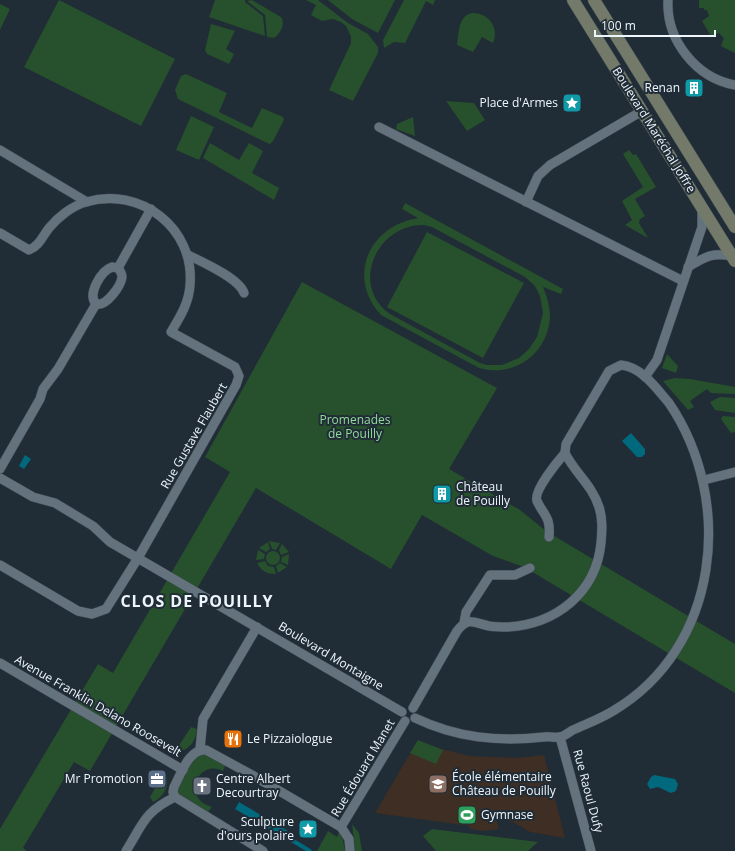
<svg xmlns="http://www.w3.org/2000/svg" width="735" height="851" viewBox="0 0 735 851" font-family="'Open Sans',sans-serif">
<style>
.education{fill:#3e2e23}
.green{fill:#27502d;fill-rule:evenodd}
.water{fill:#00697d}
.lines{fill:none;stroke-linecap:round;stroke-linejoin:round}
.street-casing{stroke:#404a53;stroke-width:10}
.secondary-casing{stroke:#404a53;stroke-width:13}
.street{stroke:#64727e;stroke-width:9}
.secondary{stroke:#737a69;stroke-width:12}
.labels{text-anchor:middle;stroke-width:4;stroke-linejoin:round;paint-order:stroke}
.poi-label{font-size:12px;fill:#eef6fd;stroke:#202c36;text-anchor:start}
.street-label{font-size:12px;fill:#eef6fd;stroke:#202c36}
.park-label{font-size:12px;fill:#91da99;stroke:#202c36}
.district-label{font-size:16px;font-weight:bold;letter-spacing:1px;fill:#eef6fd;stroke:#202c36}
</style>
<rect width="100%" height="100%" fill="#202c36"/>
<!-- education -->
<path class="education" d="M418,740L429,746L470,756L518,758L544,755L565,838L530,832L511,821L509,822L506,812L495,814L499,829L483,831L470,829V826L375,813Z"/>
<!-- green -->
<g class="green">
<path d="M59,0L175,59L141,126L24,67Z"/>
<path d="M215,0H245V2L263,16L265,36L209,17Z"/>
<path d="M252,0L281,17C286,24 280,34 274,38L267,37L265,15L247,1Z"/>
<path d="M306,0H318L348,23L368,34L378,47V53L353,101L329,90L351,43V36L346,26L341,22L333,19L322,21L311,15L316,5Z"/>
<path d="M328,0H395L378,33L352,19Z"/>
<path d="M404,0H435L433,5L426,1L405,43L394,42L384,48L383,40Z"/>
<path d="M699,0H735V53L721,46L724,38L719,33L711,36L702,21L709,16L707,10H704V8H699Z"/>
<path d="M0,4L10,9L0,30Z"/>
<path d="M472,13C488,12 500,28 493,43L482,37L473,52L457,45C459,33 458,16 472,13Z"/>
<path d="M211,24L235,31L226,49L234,54L229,64L207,54L205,50Z"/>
<path d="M186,74L227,93L219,112L252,128L262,108L283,117L284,120L273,141L270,144L265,142L178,99L175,90L181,76Z"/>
<path d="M446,101L474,103L485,120L467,131Z"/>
<path d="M191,116L214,127L199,160L176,150Z"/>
<path d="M413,117L415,136L396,129L397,124Z"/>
<path d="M210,143L239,160L249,143L263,151L252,173L279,188L274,200L203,158Z"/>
<path d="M629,150L633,155L636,154L656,187L635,199L645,216L640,219L639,223L648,238L625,225L632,220L622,201L643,187L623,154Z"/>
<path d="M405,203L563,289L561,294L543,287C547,297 550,306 550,317C548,354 514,378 479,368L381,315C346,277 369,226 418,218L402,209ZM424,225L432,227L525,277L535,286L540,296L543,313L537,337L529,349L519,358L502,365H487L480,363L390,314C349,285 377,224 424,225Z"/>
<path d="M427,232L524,283L483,358L387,307Z"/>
<path d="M302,282L497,388L449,469L520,510L546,531L735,644V693L524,567L493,556L422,515L391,569L256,488L90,771L74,762L23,848L27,851H0V829L98,664L113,673L230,472L205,457Z"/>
<path d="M667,354L678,366L676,373L662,368Z"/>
<path d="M675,378L690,379L735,387V394L711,393L707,389L690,401L694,407L688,410L663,381Z"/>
<path d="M720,397L735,398V413L715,410L710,402Z"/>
<path d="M723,416L735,417V432L731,433L721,419Z"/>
<path d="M269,541L280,543L276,550L272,549Z"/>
<path d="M268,542L270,549L266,552L259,548Z"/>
<path d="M282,544L289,552L281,555L279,550Z"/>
<path d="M258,550L265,554L264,559L256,560Z"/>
<circle cx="273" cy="558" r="7"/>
<path d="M289,554L288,565L281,562L282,557Z"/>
<path d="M265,561L268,566L274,567L276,574C267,574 261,571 257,563Z"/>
<path d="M280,563L287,567L278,573L276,566Z"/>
<path d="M191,727L197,729C195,743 190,749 176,753V750Z"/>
<path d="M418,740L443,750L436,764L410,753Z"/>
<path d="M203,753L226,764L223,771C198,758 181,799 212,807L208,812L224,821L222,823L182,799L178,793V786L196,756Z"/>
<path d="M164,772C172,783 164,797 153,802L150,797Z"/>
<path d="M352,824L359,833L362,851H355Z"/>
<path d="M432,829L538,842L528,851H436L423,836Z"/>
<path d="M328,831L337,837L339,832L343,840L345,851H317Z"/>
</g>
<!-- water -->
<g class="water">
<path d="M631,433L645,449V454L642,457H637L622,441Z"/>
<path d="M25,455L31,459L24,469L19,466Z"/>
<path d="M654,775L675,779L678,784L676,791L671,793L658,787L650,789L647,784L651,777Z"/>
<path d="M239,802L288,831L286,834L312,850L311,851H306L235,809Z"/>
</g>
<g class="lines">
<!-- street casing -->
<g class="street-casing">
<g id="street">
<path d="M668,0C666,40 696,78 735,85"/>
<path d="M379,127L683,281"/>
<path d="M0,150L87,202"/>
<path d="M526,202L538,176L550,165L642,111"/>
<path d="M0,233L29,250C40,245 42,237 49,228C58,217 72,206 86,202C140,186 195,228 190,285C189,303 180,317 171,332L235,367L239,376L236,385L138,558L106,609L92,614L78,611L0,565"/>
<path d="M188,255C202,262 239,278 244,293"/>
<path d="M112,267L118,268C120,271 122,273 122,277C121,286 106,307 96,304C87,294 101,271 112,267Z"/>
<path d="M688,267C705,257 712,252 732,256"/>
<path d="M118,268L151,209"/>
<path d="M645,377L657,360L702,227V210"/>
<path d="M0,469L40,399L43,389L58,369L96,304"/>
<path d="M0,478L33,497L55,503L93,526L110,542L402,712"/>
<path d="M708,479L735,472"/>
<path d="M549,537C551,517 544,516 537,501C533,491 558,461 565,453"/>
<path d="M464,623L466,612L490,575H515L530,568"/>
<path d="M0,663L183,770"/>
<path d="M413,708L457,631C469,616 474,623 489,626C495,627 502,627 508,627C556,624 596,593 601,543C602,531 603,519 599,507C592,485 575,473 565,453L566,444L609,371L621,365C642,367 656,388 669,403C735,500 720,648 613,711C600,719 586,724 573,730C569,732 564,737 559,737C554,738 549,736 544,737C498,742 457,738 415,718"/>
<path d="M560,737L591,851"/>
<path d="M200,749L203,719L257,627"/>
<path d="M341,827L405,721"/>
<path d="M126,851C143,824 144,812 175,797"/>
<path d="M263,851L175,797L173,792L174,787C181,774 189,748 206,750L252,775L341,827L349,839L350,851"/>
</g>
</g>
<!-- secondary casing -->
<g class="secondary-casing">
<g id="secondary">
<path d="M573,0L735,261"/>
<path d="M594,0L735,227"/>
</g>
</g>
<!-- street -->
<use href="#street" class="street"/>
<!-- secondary -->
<use href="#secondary" class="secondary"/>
</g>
<!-- icons -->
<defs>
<g id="building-square" transform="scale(1)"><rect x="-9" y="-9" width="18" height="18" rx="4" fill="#0f9aa8" stroke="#202c36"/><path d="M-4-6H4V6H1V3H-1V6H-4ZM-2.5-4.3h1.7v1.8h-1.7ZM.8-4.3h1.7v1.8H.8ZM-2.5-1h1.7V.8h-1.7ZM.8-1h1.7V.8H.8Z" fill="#fff"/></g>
<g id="sight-square" transform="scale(1)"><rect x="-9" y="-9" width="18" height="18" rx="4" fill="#0f9aa8" stroke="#202c36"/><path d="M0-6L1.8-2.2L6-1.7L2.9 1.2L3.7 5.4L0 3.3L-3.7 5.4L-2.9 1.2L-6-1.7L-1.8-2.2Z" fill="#fff"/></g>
<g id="restaurant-square" transform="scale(1)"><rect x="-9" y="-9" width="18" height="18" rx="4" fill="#e8710a" stroke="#202c36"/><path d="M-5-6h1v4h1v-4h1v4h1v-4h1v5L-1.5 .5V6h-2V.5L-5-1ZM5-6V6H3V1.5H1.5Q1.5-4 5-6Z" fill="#fff"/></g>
<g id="office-square" transform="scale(1)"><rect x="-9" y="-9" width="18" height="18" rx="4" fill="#5c6f8a" stroke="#202c36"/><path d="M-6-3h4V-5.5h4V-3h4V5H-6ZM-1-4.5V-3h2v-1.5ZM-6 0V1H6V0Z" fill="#fff"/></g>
<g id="school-square" transform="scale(1)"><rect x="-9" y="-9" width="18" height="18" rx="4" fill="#8d6e63" stroke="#202c36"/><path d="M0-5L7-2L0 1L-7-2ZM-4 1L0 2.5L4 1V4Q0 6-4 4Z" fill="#fff"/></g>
<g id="church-square" transform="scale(1)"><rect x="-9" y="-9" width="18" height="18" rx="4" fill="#6b7280" stroke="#202c36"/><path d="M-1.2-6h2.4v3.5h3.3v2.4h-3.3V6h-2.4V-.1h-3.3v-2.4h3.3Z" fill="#fff"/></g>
<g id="stadium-square" transform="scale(1)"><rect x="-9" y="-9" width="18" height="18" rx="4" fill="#2e9e5b" stroke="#202c36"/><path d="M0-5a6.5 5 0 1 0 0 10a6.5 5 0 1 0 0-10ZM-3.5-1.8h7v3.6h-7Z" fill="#fff"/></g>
</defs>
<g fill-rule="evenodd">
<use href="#building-square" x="694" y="88"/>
<use href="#sight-square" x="572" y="103"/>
<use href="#building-square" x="442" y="494"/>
<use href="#restaurant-square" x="233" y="739"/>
<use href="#office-square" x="157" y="779"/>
<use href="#school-square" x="438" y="784"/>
<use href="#church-square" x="202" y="786"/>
<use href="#stadium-square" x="467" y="815"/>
<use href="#sight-square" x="308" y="829"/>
</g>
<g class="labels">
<!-- poi labels -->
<g class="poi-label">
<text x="680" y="92" text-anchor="end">Renan</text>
<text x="558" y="107" text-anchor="end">Place d'Armes</text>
<text x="456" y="491">Château<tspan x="456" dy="14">de Pouilly</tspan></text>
<text x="247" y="743">Le Pizzaiologue</text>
<text x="452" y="781">École élémentaire<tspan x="452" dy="14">Château de Pouilly</tspan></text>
<text x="143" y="783" text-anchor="end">Mr Promotion</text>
<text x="216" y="783">Centre Albert<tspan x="216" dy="14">Decourtray</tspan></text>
<text x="481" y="819">Gymnase</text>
<text x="294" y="826" text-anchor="end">Sculpture<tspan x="294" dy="14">d'ours polaire</tspan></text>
</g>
<!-- street labels -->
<g class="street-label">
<text transform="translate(654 130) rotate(58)" y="4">Boulevard Maréchal Joffre</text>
<text transform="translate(194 436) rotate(-60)" y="4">Rue Gustave Flaubert</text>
<text transform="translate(331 656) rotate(31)" y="4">Boulevard Montaigne</text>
<text transform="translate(98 706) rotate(30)" y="4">Avenue Franklin Delano Roosevelt</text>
<text transform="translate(363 768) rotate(-59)" y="4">Rue Édouard Manet</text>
<text transform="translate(588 791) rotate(75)" y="4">Rue Raoul Dufy</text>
</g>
<!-- park labels -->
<g class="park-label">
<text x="355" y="424">Promenades<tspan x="355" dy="14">de Pouilly</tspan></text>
</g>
<!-- district labels -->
<g class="district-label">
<text x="197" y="607">CLOS DE POUILLY</text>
</g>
</g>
<!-- scale -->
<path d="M595 30v6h120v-6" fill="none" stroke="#eef6fd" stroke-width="2"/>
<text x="601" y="30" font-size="12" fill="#eef6fd" stroke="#202c36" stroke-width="3" paint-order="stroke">100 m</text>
</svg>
